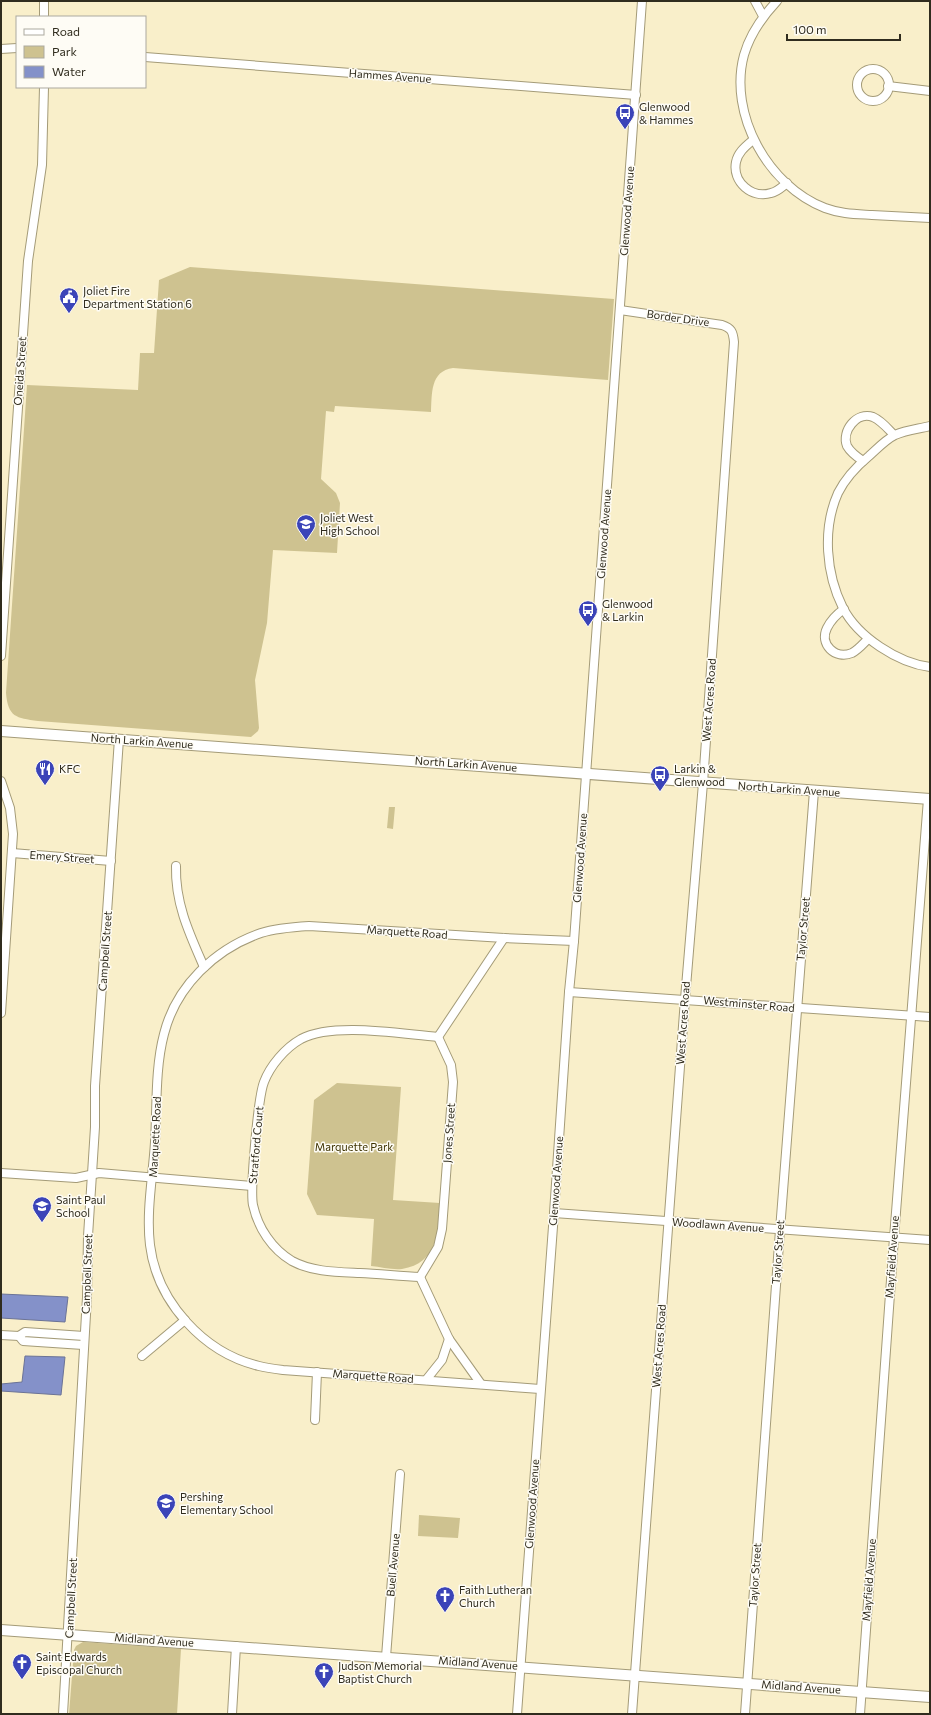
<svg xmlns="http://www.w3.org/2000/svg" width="931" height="1715" viewBox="0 0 931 1715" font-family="Commissioner,sans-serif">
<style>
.green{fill:#cec290}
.water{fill:#8491c9;stroke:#6b7396}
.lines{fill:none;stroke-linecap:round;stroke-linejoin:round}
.minor-casing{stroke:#a49b78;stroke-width:10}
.major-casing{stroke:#a49b78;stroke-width:12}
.minor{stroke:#fff;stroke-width:8}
.major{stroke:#fff;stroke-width:10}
.labels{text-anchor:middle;stroke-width:3;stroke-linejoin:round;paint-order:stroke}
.street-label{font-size:11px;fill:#302c1e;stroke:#fefcf5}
.poi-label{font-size:11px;fill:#302c1e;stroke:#fefcf5;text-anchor:start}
.park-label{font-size:11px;fill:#3d3200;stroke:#fefcf5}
</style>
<rect width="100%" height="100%" fill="#f9efca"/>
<!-- green -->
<g class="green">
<path d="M190,267L614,299L608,380L453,368C430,371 432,394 431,412L335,406L334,412L326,411L321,479L336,493L340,503L337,553L273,550L267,623L255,680L259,728L258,731L251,737L38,721C16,718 8,717 6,693L27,385L138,390L140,353H154L159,280Z"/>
<path d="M389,807H395L393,829L387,828Z"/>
<path d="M337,1083L401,1087L393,1200L440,1203C438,1232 438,1263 402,1269C392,1270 381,1267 371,1266L374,1219L317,1215L307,1194L314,1100Z"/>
<path d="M419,1515L460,1518L458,1538L418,1536Z"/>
<path d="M83,1642L181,1649L177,1714H69L74,1650L76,1646Z"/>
</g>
<!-- water -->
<g class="water">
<path d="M1,1294L68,1297L65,1322L1,1318Z"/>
<path d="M25,1356L65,1357L61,1395L1,1391V1384L22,1382Z"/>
</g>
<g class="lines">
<!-- minor casing -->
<g class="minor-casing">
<g id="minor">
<path d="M44,1V17"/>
<path d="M755,1L763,16"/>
<path d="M777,1C762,17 750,34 744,55C728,114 768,186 825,208C841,214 856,214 872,215C892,216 911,217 930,218"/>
<path d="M1,49L17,48"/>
<path d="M145,57L636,95"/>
<circle cx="873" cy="85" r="16"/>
<path d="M888,86L930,91"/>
<path d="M753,140C746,146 738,152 736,162C732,182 752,199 771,193C777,192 782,187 787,183"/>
<path d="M620,310L722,325C731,328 733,331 734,342L703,783L685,999L632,1714"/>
<path d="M930,426C918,429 906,430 895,435C885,440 877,449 869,456C857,466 845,479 838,493C822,529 826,574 843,608C858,637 898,663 930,667"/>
<path d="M863,461C857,457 851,453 847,446C841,431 857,411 873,417C882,421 888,429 894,435"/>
<path d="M844,609C837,614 831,620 827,628C819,644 835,660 852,653C858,650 863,644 868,639"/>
<path d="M1,656L28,261L42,165L44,87"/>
<path d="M1,781L10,808L13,834L1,1013"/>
<path d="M12,853L111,861"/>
<path d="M176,866C175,903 189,933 204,967"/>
<path d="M569,992L930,1017"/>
<path d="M438,1037L504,938"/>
<path d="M1,1173L76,1178L99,1173L252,1186"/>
<path d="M554,1213L930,1240"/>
<path d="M420,1277C400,1276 380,1274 360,1273C337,1272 312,1272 292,1261C272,1249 258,1228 253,1205C250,1190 258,1097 264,1082C270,1066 285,1048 301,1039C334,1022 400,1034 438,1037"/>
<path d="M420,1277L438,1247L442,1229L453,1082L451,1065L438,1037"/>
<path d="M420,1277L449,1339L481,1384"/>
<path d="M1,1335L19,1336L25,1332L84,1336"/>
<path d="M19,1336L23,1341L83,1345"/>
<path d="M142,1356L185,1320"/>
<path d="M426,1380L442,1360L449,1339"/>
<path d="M540,1389L283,1370C275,1369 267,1368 259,1366C204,1353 157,1302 150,1245C146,1211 153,1176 155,1142C157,1107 155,1068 164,1034C176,986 215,949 261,933C277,928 293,927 309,926L504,938L574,941"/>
<path d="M315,1420L317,1372"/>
<path d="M386,1657L400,1474"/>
<path d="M63,1714L87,1297L88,1236L95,1127V1086L119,739"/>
<path d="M232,1714L236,1646"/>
<path d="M517,1714L554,1213L569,992L574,941L642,1"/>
<path d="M745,1714L780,1230L814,791"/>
<path d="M860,1714L894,1238L928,799"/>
</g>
</g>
<!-- major casing -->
<g class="major-casing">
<g id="major">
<path d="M1,731L930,799"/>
<path d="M1,1630L930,1697"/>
</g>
</g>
<!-- minor -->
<use href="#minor" class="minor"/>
<!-- major -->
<use href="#major" class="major"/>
</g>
<!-- icons -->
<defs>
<g id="bus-pin" transform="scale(1)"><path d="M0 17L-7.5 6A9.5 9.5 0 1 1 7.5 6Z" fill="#3b44b8" stroke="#fefcf5"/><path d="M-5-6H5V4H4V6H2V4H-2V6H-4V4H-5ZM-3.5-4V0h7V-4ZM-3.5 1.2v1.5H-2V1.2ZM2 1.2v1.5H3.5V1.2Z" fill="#fff"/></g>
<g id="civic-pin" transform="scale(1)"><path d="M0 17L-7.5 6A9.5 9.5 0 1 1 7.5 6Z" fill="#3b44b8" stroke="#fefcf5"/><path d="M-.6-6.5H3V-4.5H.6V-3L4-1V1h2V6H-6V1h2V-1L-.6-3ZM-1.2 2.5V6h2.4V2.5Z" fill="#fff"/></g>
<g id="school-pin" transform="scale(1)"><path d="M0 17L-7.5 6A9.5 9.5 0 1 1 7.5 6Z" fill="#3b44b8" stroke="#fefcf5"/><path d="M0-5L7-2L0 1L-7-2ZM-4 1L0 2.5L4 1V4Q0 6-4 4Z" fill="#fff"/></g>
<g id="restaurant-pin" transform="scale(1)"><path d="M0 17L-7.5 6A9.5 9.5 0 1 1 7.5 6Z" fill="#3b44b8" stroke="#fefcf5"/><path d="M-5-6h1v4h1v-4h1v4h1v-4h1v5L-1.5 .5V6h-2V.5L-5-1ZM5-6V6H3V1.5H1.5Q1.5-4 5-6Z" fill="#fff"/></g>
<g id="church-pin" transform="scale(1)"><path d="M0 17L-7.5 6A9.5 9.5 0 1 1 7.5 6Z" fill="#3b44b8" stroke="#fefcf5"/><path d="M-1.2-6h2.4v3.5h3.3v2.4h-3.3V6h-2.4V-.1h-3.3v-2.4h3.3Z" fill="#fff"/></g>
</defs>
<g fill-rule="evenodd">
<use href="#bus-pin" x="625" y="113"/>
<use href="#civic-pin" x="69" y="297"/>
<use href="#school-pin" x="306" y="524"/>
<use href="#bus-pin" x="588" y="610"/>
<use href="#restaurant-pin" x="45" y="769"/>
<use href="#bus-pin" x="660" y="775"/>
<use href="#school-pin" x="42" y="1206"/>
<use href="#school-pin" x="166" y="1503"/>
<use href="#church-pin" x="445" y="1596"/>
<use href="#church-pin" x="22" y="1663"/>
<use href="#church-pin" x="324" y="1672"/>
</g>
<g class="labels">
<!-- street labels -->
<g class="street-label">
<text transform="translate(390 76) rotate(4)" y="4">Hammes Avenue</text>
<text transform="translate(627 211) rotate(-86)" y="4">Glenwood Avenue</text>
<text transform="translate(678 318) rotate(8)" y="4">Border Drive</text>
<text transform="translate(20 371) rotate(-86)" y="4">Oneida Street</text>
<text transform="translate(604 534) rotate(-86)" y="4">Glenwood Avenue</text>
<text transform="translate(709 700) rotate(-86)" y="4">West Acres Road</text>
<text transform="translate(142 741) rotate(4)" y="4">North Larkin Avenue</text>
<text transform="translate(466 764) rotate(4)" y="4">North Larkin Avenue</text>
<text transform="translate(789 789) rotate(4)" y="4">North Larkin Avenue</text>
<text transform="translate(62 857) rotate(4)" y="4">Emery Street</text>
<text transform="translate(580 858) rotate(-86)" y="4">Glenwood Avenue</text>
<text transform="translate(803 929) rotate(-85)" y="4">Taylor Street</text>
<text transform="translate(407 932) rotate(4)" y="4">Marquette Road</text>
<text transform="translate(105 951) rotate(-86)" y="4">Campbell Street</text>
<text transform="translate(749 1004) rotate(5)" y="4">Westminster Road</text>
<text transform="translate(683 1023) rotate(-86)" y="4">West Acres Road</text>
<text transform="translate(449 1133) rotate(-86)" y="4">Jones Street</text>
<text transform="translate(155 1137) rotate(-87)" y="4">Marquette Road</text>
<text transform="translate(256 1145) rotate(-85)" y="4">Stratford Court</text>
<text transform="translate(556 1181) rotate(-86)" y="4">Glenwood Avenue</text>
<text transform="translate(718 1225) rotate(4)" y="4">Woodlawn Avenue</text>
<text transform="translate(778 1252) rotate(-86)" y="4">Taylor Street</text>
<text transform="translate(892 1257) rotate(-86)" y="4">Mayfield Avenue</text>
<text transform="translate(87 1274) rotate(-88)" y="4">Campbell Street</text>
<text transform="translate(659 1346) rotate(-86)" y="4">West Acres Road</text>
<text transform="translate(373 1376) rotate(4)" y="4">Marquette Road</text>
<text transform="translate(532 1504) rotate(-86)" y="4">Glenwood Avenue</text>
<text transform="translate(393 1565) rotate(-85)" y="4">Buell Avenue</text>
<text transform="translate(755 1575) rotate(-86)" y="4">Taylor Street</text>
<text transform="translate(869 1580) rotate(-86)" y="4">Mayfield Avenue</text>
<text transform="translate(71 1598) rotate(-87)" y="4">Campbell Street</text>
<text transform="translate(154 1640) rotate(4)" y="4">Midland Avenue</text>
<text transform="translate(478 1663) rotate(4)" y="4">Midland Avenue</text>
<text transform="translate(801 1687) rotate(4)" y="4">Midland Avenue</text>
</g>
<!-- poi labels -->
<g class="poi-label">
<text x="639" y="111">Glenwood<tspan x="639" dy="13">&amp; Hammes</tspan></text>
<text x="83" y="295">Joliet Fire<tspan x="83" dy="13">Department Station 6</tspan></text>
<text x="320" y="522">Joliet West<tspan x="320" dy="13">High School</tspan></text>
<text x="602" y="608">Glenwood<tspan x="602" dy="13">&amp; Larkin</tspan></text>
<text x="59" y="773">KFC</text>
<text x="674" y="773">Larkin &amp;<tspan x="674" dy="13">Glenwood</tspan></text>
<text x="56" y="1204">Saint Paul<tspan x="56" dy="13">School</tspan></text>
<text x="180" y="1501">Pershing<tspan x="180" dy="13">Elementary School</tspan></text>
<text x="459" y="1594">Faith Lutheran<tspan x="459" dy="13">Church</tspan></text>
<text x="36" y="1661">Saint Edwards<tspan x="36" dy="13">Episcopal Church</tspan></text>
<text x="338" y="1670">Judson Memorial<tspan x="338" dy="13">Baptist Church</tspan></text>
</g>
<!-- park labels -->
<g class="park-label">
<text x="354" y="1151">Marquette Park</text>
</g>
</g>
<!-- border -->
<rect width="931" height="1715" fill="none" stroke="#302c1e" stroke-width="4"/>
<!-- legend -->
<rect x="16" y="16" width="130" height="72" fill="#fefcf5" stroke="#aca99f"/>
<rect x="24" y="29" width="20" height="6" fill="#ffffff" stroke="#aca99f"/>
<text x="52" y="36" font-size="12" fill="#302c1e">Road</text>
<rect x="24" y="46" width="20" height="12" fill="#cec290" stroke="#aca99f"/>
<text x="52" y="56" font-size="12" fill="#302c1e">Park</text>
<rect x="24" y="66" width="20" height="12" fill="#8491c9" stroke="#aca99f"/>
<text x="52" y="76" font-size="12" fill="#302c1e">Water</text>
<!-- scale -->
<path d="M787 34v6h113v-6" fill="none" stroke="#302c1e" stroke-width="2"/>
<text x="793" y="34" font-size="12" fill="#302c1e" stroke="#fefcf5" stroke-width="3" paint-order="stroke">100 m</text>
</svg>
